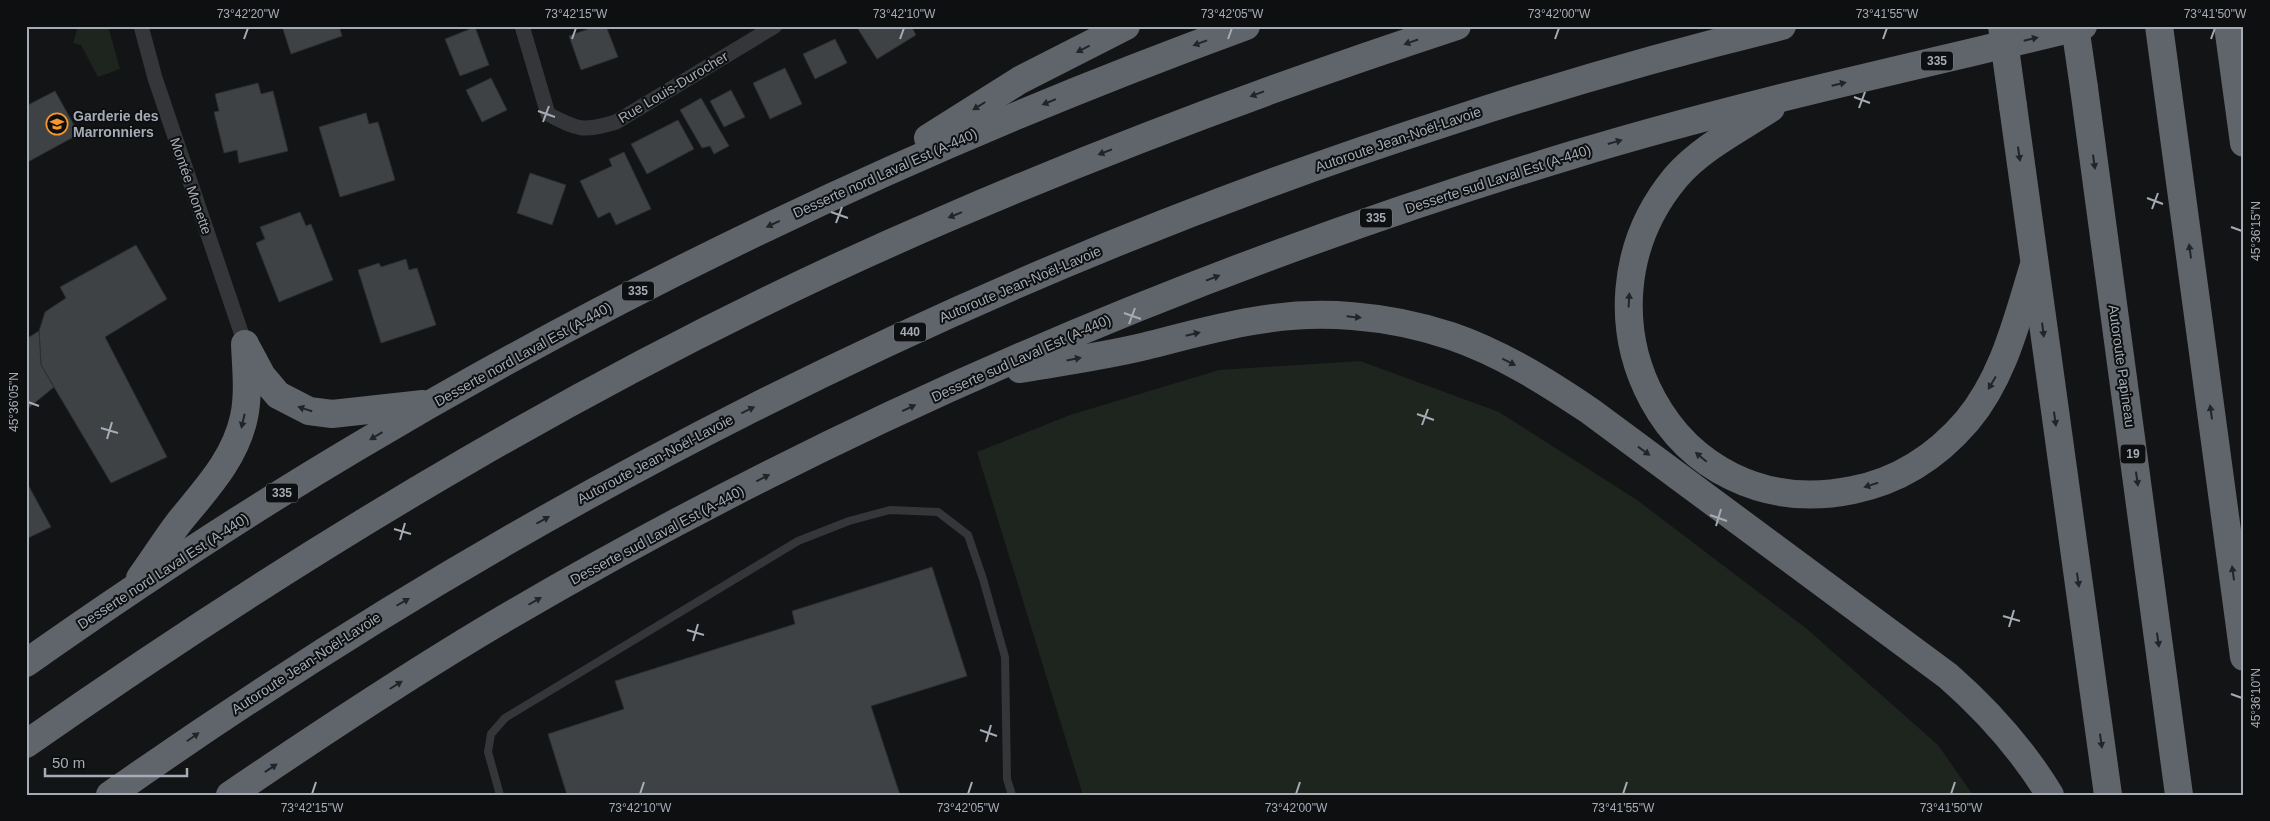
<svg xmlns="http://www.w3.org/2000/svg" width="2270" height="821" viewBox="0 0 2270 821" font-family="Helvetica,sans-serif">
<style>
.green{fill:#1d251e}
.building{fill:#3f4245;stroke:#2d2e31}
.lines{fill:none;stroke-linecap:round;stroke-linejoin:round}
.lane{stroke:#34363a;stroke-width:8}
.street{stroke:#34363a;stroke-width:15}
.highway{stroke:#60656b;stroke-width:28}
.highway-bridge{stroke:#60656b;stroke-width:28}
.oneway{fill:#222427}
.ticks{fill:none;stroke:#a5acb6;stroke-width:2}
.labels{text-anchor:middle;stroke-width:4;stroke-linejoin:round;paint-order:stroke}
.shield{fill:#0e0f10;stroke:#787d84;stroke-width:1}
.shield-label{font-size:12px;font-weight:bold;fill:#a5acb6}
.street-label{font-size:14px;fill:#a5acb6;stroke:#0e0f10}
.poi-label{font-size:14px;font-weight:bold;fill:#a5acb6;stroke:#0e0f10;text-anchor:start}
.neatline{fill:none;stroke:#a5acb6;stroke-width:2}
.ticks-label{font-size:12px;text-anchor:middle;fill:#a5acb6}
</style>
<rect width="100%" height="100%" fill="#131415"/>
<!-- green -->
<g class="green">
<path d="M78,26H108L120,69L98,77L81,45L73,43Z"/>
<path d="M1360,361L1499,412L1637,500L1807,629L1938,745L1973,795H1083L977,452L1070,415L1219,370Z"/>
</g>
<!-- building -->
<g class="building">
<path d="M282,26H339L342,36L291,54Z"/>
<path d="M596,26H606L618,57L581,70L569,36Z"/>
<path d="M862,26H911L916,35L877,59L858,29Z"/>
<path d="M475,27L489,65L460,76L445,39Z"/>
<path d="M835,39L847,63L815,79L803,54Z"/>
<path d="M785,68L802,104L770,119L753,83Z"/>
<path d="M491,78L507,110L482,122L466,90Z"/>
<path d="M258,83L261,94L273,91L288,151L239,163L237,150L224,153L214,112L219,111L215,94Z"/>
<path d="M731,90L745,117L724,127L710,101Z"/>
<path d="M55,91L79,134L26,163V106Z"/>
<path d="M701,98L729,146L714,154L710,146L702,148L680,110Z"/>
<path d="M366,113L369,124L378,122L395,180L340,197L319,127Z"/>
<path d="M678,120L694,149L647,174L631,144Z"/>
<path d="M624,152L651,209L616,225L610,212L598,218L580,181L612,166L609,159Z"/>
<path d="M530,173L566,185L552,225L517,213Z"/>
<path d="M300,212L306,226L311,224L333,280L279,302L256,243L265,239L260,227Z"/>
<path d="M136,245L167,299L105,337L167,457L111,483L41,365L39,331L45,312L66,298L60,287Z"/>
<path d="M406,259L409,270L417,268L436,325L381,343L358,270L379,263L381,267Z"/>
<path d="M39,331L41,365L54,387L26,410V339Z"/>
<path d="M26,481L51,527L26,539Z"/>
<path d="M932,567L967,676L871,706L900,795H567L548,734L624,709L615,681L795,624L792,611Z"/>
</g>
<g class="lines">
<!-- lane -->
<path class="lane" d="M500,795L488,752L491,734L505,718L798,541L849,521L890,510L938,512L968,535L983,579L1005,657L1007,779L1012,795"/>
<!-- street -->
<g class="street">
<path d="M141,26L155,78L245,344"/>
<path d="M522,26L548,114C578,130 584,132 616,122L775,26"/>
</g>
<!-- highway -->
<g class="highway">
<path d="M2159,26L2244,657"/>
<path d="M2228,26L2244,143"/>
<path d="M2084,88L2179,795"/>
<path d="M2013,106L2108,795"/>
<path d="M1771,108C1739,129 1701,148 1676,177C1561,315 1670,528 1853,490C1898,481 1937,456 1967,421C2004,377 2017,319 2034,265"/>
<path d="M928,138L1020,80L1126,26"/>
<path d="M247,348L262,376L278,395L309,411L332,414L423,404"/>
<path d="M1020,369C1062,362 1105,356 1146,346C1182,337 1217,327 1253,321C1318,309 1388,315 1451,336C1501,353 1547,382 1590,411L1948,676C1988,711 2022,749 2050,795"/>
<path d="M140,578C154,559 166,539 180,521C206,489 235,459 244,417C249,393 246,369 245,344"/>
<path d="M26,663C134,587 244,514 357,447C640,278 937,139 1246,26"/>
<path d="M26,744C315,542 619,359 943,220C1112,147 1283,83 1457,26"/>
<path d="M110,795C521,505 972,275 1451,121C1560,85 1671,53 1782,26"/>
<path d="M230,795C317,736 404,678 495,624C832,425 1196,269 1572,155C1740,104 1912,67 2083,26"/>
</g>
<!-- highway-bridge -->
<g class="highway-bridge">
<path d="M2002,26L2013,106"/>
<path d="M2075,26L2084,88"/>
</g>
</g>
<!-- one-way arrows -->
<defs><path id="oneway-solid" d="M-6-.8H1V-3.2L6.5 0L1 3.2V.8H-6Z" transform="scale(1.25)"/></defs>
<g class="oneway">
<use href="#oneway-solid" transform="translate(2031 39) rotate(-13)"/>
<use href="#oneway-solid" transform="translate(1411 42) rotate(161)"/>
<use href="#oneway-solid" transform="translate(1200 43) rotate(160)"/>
<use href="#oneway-solid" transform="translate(1083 49) rotate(153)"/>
<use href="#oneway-solid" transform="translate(1839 84) rotate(-13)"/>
<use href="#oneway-solid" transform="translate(1257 94) rotate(160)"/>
<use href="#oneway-solid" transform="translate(1049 102) rotate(158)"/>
<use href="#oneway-solid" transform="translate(979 106) rotate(148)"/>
<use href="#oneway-solid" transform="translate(1615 142) rotate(-16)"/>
<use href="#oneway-solid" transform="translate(1105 152) rotate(159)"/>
<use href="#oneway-solid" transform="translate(2019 154) rotate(82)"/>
<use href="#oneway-solid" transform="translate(2094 162) rotate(82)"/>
<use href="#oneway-solid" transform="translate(955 215) rotate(158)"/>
<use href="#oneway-solid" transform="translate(773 224) rotate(155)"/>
<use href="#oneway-solid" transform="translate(2190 251) rotate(-98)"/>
<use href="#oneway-solid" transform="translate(1213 278) rotate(-21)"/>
<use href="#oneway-solid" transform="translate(1629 300) rotate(-87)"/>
<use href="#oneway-solid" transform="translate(1354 317) rotate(6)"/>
<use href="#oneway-solid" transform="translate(2043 330) rotate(83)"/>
<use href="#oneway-solid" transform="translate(1193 334) rotate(-13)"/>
<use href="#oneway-solid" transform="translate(1074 359) rotate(-11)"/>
<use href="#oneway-solid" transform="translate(1509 362) rotate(27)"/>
<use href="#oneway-solid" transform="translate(1992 383) rotate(121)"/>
<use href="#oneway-solid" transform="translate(909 408) rotate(-25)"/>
<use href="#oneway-solid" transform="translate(305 409) rotate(-163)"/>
<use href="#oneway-solid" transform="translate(748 410) rotate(-26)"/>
<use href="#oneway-solid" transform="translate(2211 412) rotate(-98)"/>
<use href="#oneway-solid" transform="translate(2055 419) rotate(82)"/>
<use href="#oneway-solid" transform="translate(243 421) rotate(103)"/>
<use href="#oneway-solid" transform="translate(376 436) rotate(149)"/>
<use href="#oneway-solid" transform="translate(1644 451) rotate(36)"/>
<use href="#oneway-solid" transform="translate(1701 457) rotate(-140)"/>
<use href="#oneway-solid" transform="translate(763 478) rotate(-27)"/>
<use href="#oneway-solid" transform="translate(2137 479) rotate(82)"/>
<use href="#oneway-solid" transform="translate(1871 485) rotate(162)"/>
<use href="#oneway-solid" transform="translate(543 520) rotate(-29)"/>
<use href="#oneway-solid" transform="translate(2233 573) rotate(-98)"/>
<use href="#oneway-solid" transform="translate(2078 580) rotate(82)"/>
<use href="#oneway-solid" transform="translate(535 601) rotate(-30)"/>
<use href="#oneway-solid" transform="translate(403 602) rotate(-30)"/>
<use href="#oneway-solid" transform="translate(2158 640) rotate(82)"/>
<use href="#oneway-solid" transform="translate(396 685) rotate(-32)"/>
<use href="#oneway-solid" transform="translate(193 737) rotate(-35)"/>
<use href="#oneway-solid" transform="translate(2101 741) rotate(82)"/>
<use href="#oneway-solid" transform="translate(271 768) rotate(-34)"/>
</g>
<!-- ticks -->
<path class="ticks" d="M244,39L248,28M572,39L576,28M900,39L904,28M1228,39L1232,28M1555,39L1559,28M1883,39L1887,28M2211,39L2215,28M1854,97L1870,103M1859,108L1865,92M538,111L555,117M543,122L549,106M2147,198L2163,204M2152,209L2158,193M831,212L848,218M836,223L842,207M2231,227L2242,231M1124,313L1141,319M1129,324L1135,308M28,402L39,406M1417,414L1434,420M1422,425L1428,409M101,428L118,433M107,439L112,422M1710,515L1727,521M1716,526L1721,509M394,529L411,534M400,540L405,523M2003,616L2020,621M2009,627L2014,610M687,630L704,635M693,641L698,624M2231,694L2242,698M980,730L997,736M986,742L991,725M312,794L316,782M640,794L644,782M968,794L972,782M1296,794L1300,782M1623,794L1627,782M1951,794L1955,782"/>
<!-- icons -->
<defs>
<g id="school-ring" transform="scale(1.125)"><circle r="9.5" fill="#0e0f10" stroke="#f6972a" stroke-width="1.5"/><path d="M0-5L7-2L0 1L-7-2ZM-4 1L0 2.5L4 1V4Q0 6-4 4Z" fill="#f6972a"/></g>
</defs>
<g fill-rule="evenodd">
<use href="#school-ring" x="57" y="124"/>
</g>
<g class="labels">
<!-- shield labels -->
<g class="shield">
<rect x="1921" y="51.5" width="32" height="19" rx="4"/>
<rect x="1360" y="208.5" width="32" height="19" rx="4"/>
<rect x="622" y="281.5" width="32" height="19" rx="4"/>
<rect x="894" y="322.5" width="32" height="19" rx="4"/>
<rect x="2120.5" y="444.5" width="25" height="19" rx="4"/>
<rect x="266" y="483.5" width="32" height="19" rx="4"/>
</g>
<g class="shield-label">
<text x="1937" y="65">335</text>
<text x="1376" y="222">335</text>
<text x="638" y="295">335</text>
<text x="910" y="336">440</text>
<text x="2133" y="458">19</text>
<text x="282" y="497">335</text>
</g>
<!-- street labels -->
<g class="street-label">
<text transform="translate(673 87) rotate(-31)" y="5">Rue Louis-Durocher</text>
<text transform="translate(1398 139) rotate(-19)" y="5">Autoroute Jean-Noël-Lavoie</text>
<text transform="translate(885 173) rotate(-24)" y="5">Desserte nord Laval Est (A-440)</text>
<text transform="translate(1498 179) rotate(-18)" y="5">Desserte sud Laval Est (A-440)</text>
<text transform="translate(191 186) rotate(71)" y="5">Montée Monette</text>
<text transform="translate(1020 284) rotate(-23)" y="5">Autoroute Jean-Noël-Lavoie</text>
<text transform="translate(523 354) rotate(-29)" y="5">Desserte nord Laval Est (A-440)</text>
<text transform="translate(1021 358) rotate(-24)" y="5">Desserte sud Laval Est (A-440)</text>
<text transform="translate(2122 366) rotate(82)" y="5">Autoroute Papineau</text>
<text transform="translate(655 459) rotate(-28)" y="5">Autoroute Jean-Noël-Lavoie</text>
<text transform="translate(657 535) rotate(-28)" y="5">Desserte sud Laval Est (A-440)</text>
<text transform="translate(163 571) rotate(-33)" y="5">Desserte nord Laval Est (A-440)</text>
<text transform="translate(306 663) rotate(-33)" y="5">Autoroute Jean-Noël-Lavoie</text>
</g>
<!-- poi labels -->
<g class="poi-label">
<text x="73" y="121">Garderie des<tspan x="73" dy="16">Marronniers</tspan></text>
</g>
</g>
<!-- border -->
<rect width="2270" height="821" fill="none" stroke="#0e0f10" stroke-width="55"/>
<!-- scale -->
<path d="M45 768v8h142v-8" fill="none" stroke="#a5acb6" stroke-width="2.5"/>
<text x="52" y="768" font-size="15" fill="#a5acb6" stroke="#0e0f10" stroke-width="4" paint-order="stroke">50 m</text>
<rect x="28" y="28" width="2214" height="766" class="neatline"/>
<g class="ticks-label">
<text x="248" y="18">73°42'20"W</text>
<text x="576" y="18">73°42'15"W</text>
<text x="904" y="18">73°42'10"W</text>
<text x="1232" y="18">73°42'05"W</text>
<text x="1559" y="18">73°42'00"W</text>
<text x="1887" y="18">73°41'55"W</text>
<text x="2215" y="18">73°41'50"W</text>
<text transform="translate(2256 231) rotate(-90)" y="4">45°36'15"N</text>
<text transform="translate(14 402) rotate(-90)" y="4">45°36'05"N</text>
<text transform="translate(2256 698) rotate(-90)" y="4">45°36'10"N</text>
<text x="312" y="812">73°42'15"W</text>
<text x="640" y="812">73°42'10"W</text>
<text x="968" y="812">73°42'05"W</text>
<text x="1296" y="812">73°42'00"W</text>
<text x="1623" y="812">73°41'55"W</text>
<text x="1951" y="812">73°41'50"W</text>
</g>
</svg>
